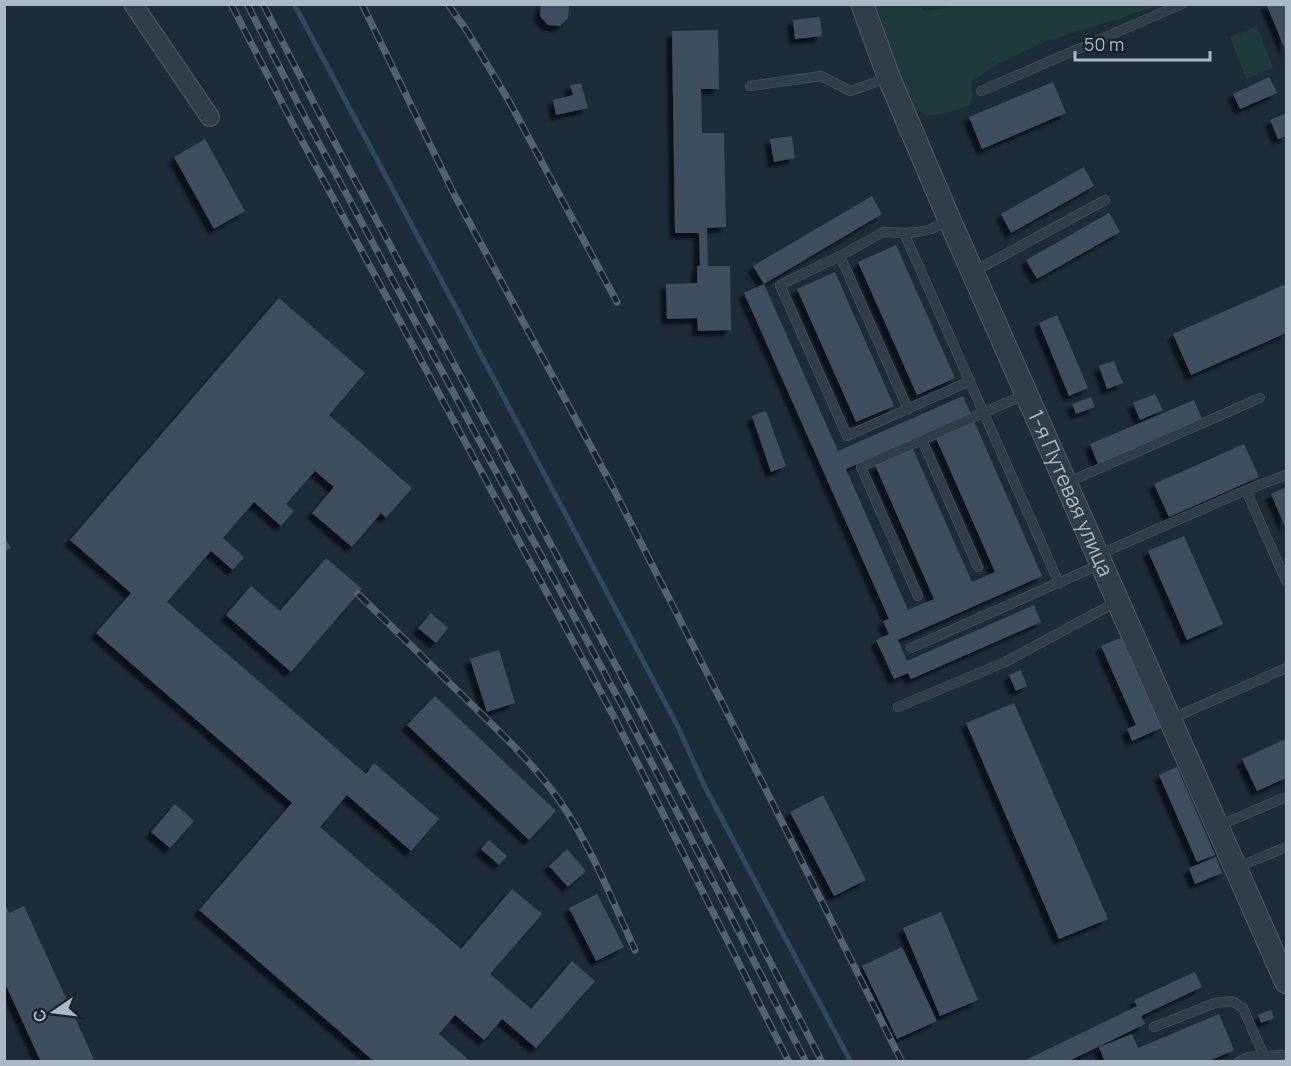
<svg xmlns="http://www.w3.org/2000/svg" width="1291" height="1066" viewBox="0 0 1291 1066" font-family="Manrope,sans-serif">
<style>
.green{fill:#1f3a3a}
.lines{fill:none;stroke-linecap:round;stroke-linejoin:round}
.stream{stroke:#2d4860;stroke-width:5}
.building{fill:#3e4f5e;filter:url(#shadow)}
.service-casing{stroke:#4f5b67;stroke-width:10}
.minor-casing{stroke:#4f5b67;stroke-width:20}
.tertiary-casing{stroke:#4f5b67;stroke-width:24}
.service{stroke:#313e49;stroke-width:9}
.minor{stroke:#313e49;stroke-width:18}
.tertiary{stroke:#313e49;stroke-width:22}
.rail-casing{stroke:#526271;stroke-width:7}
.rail{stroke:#17232d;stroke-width:4.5;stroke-dasharray:14;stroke-linecap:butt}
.labels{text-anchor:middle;stroke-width:4.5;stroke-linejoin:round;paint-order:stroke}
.street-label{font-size:21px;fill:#abb8c6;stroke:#17232d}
</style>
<defs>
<filter id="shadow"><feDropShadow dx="-5.5" dy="5.5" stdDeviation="1.5" flood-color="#0009"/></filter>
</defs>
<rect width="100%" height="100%" fill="#1d2c39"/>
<!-- green -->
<g class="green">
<path d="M961,4L1156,5L1149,9L1044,42L999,63L971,82L973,96L970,105L952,112L927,116L912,108L871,5H916L926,11Z"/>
<path d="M1257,26L1273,68L1246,79L1230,37Z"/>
</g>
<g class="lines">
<!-- stream -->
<path class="stream" d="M294,4L511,411L678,727L705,787L851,1062"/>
</g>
<!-- building -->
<g class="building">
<path d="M541,4H567L569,7L568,18L560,26L548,25L540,16Z"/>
<path d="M1266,4H1286V52L1275,25Z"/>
<path d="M820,17L822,36L795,39L793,20Z"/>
<path d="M718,30L719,89H701L702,133H724L726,227L707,228L708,266H730L731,330L698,331L697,318L667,319L666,284L697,283V266H700L699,233H675L672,31Z"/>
<path d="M1269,77L1277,93L1240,109L1233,94Z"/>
<path d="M1053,82L1066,113L982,149L969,117Z"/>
<path d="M581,83L588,108L556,115L553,100L573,95L570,85Z"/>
<path d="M1286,113V136L1278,139L1270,120Z"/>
<path d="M792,136L795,158L774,162L770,139Z"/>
<path d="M205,139L245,211L214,229L174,157Z"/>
<path d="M1084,167L1094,186L1011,233L1001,214Z"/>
<path d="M872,196L882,214L764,284L838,451L963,396L971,414L846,469L908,610L934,599L875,465L913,449L972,582L995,572L936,438L974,421L1042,576L898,640L907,661L1034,605L1041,622L911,679L908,673L894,679L876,640L889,634L883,621L889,619L744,293L764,284L753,266Z"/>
<path d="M1109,213L1120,232L1037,279L1026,260Z"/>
<path d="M896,245L955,378L917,395L858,262Z"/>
<path d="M835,272L894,406L856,422L797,289Z"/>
<path d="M1286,284V333L1191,375L1173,334Z"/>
<path d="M279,298L365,373L329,415L412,488L386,518L381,513L352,547L312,513L334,487L315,471L286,504L294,511L281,526L254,502L223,538L244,557L233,570L211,551L167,602L366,774L374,763L439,819L411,851L347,795L320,827L461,949L512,889L542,914L490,974L531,1009L572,961L595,981L536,1048L502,1019L484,1040L455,1015L439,1034L471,1062H375L199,910L292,803L96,633L131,593L70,540Z"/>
<path d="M1057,315L1088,388L1069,396L1039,323Z"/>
<path d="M1114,361L1123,383L1107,389L1099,366Z"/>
<path d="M1155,394L1163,410L1140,420L1133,403Z"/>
<path d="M1091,397L1095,407L1076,414L1072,404Z"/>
<path d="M1194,400L1202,419L1098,464L1090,444Z"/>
<path d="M766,411L786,466L771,472L752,416Z"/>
<path d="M1244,444L1259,477L1169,517L1154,484Z"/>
<path d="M1286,487V529L1271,494Z"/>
<path d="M1184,536L1223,624L1187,640L1148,551Z"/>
<path d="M4,537L11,548L4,552Z"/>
<path d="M326,558L362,589L291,672L226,615L251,586L280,611Z"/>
<path d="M431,613L448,628L436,643L418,628Z"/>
<path d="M1121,638L1161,728L1132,741L1127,729L1136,725L1101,646Z"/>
<path d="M499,650L515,703L487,712L470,659Z"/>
<path d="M1021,670L1027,686L1016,691L1009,675Z"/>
<path d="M435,696L556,811L529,840L407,725Z"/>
<path d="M1014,703L1108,919L1059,939L966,723Z"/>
<path d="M1286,739V778L1257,791L1242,759Z"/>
<path d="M1177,767L1215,855L1197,862L1159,775Z"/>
<path d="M823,795L866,880L834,896L790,812Z"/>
<path d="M175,804L194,821L170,848L151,832Z"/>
<path d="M489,840L507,856L499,865L481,849Z"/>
<path d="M567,849L586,871L568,887L549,866Z"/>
<path d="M1216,857L1222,873L1195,884L1189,868Z"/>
<path d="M597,894L624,947L596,961L569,908Z"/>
<path d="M4,903L9,913L24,906L95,1062H41L4,981Z"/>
<path d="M941,912L978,1000L940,1016L903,928Z"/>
<path d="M902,947L937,1021L897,1039L862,966Z"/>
<path d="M1195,972L1202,987L1141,1016L1145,1024L1067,1062H1022L1137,1006L1134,1000Z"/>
<path d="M1271,1010L1274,1018L1261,1023L1258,1015Z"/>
<path d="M1219,1014L1234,1050L1207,1062H1105L1099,1047L1132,1034L1138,1048Z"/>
</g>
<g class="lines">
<!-- service casing -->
<g class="service-casing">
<g id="service">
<path d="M750,86L821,76L850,91L888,78"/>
<path d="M981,91L1182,4"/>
<path d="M949,221L931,229L918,232L904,233L883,232L840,256L780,285L847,436L970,381"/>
<path d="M904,233L1059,583"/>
<path d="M840,256L908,409"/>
<path d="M973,272L1105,200"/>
<path d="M922,440L978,567"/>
<path d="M1066,483L1260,398"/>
<path d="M1246,490L1286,581"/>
<path d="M1098,555L1246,490L1286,475"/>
<path d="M918,596L861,467L1026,394"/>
<path d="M911,648L1101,564"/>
<path d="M898,707L1005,662L1118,601"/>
<path d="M1171,719L1286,668"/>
<path d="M1218,826L1286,797"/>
<path d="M1236,868L1286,847"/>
<path d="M1154,1027L1215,1003L1232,1001L1243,1008L1264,1056"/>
<path d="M1238,1062L1248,1057L1286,1055"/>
</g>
</g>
<!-- minor casing -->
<g class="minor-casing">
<path id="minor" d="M133,4L210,117"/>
</g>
<!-- tertiary casing -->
<g class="tertiary-casing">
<g id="tertiary">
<path id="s1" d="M862,4L889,78L950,221L1286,982"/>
</g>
</g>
<!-- service -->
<use href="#service" class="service"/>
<!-- minor -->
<use href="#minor" class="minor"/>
<!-- tertiary -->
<use href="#tertiary" class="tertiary"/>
<!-- rail casing -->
<g class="rail-casing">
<g id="rail">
<path d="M231,4L293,124L613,715L789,1062"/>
<path d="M247,4L306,119L625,711L806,1062"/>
<path d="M263,4L318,111L637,705L822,1062"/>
<path d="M362,4L454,194L610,482L740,738L902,1062"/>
<path d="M448,4L467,31L509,101L617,302"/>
<path d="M358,594C395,630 432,666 469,702C502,734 535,765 561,803C592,848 612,900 635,950"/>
</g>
</g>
<!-- rail -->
<use href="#rail" class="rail"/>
</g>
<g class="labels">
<!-- street labels -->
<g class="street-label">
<text dy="7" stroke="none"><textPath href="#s1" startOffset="532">1-я Путевая улица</textPath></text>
</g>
</g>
<!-- border -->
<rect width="1291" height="1066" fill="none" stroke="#abb8c6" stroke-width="12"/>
<!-- north arrow -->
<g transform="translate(54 1012) rotate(256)" stroke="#17232d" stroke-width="4.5" paint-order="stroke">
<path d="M0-4.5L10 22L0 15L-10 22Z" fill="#abb8c6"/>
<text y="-9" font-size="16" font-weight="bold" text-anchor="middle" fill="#abb8c6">С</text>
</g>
<!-- scale -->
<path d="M1075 51v9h135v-9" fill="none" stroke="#abb8c6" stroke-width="3"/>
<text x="1084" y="51" font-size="18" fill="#abb8c6" stroke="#17232d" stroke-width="4.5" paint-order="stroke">50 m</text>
</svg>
